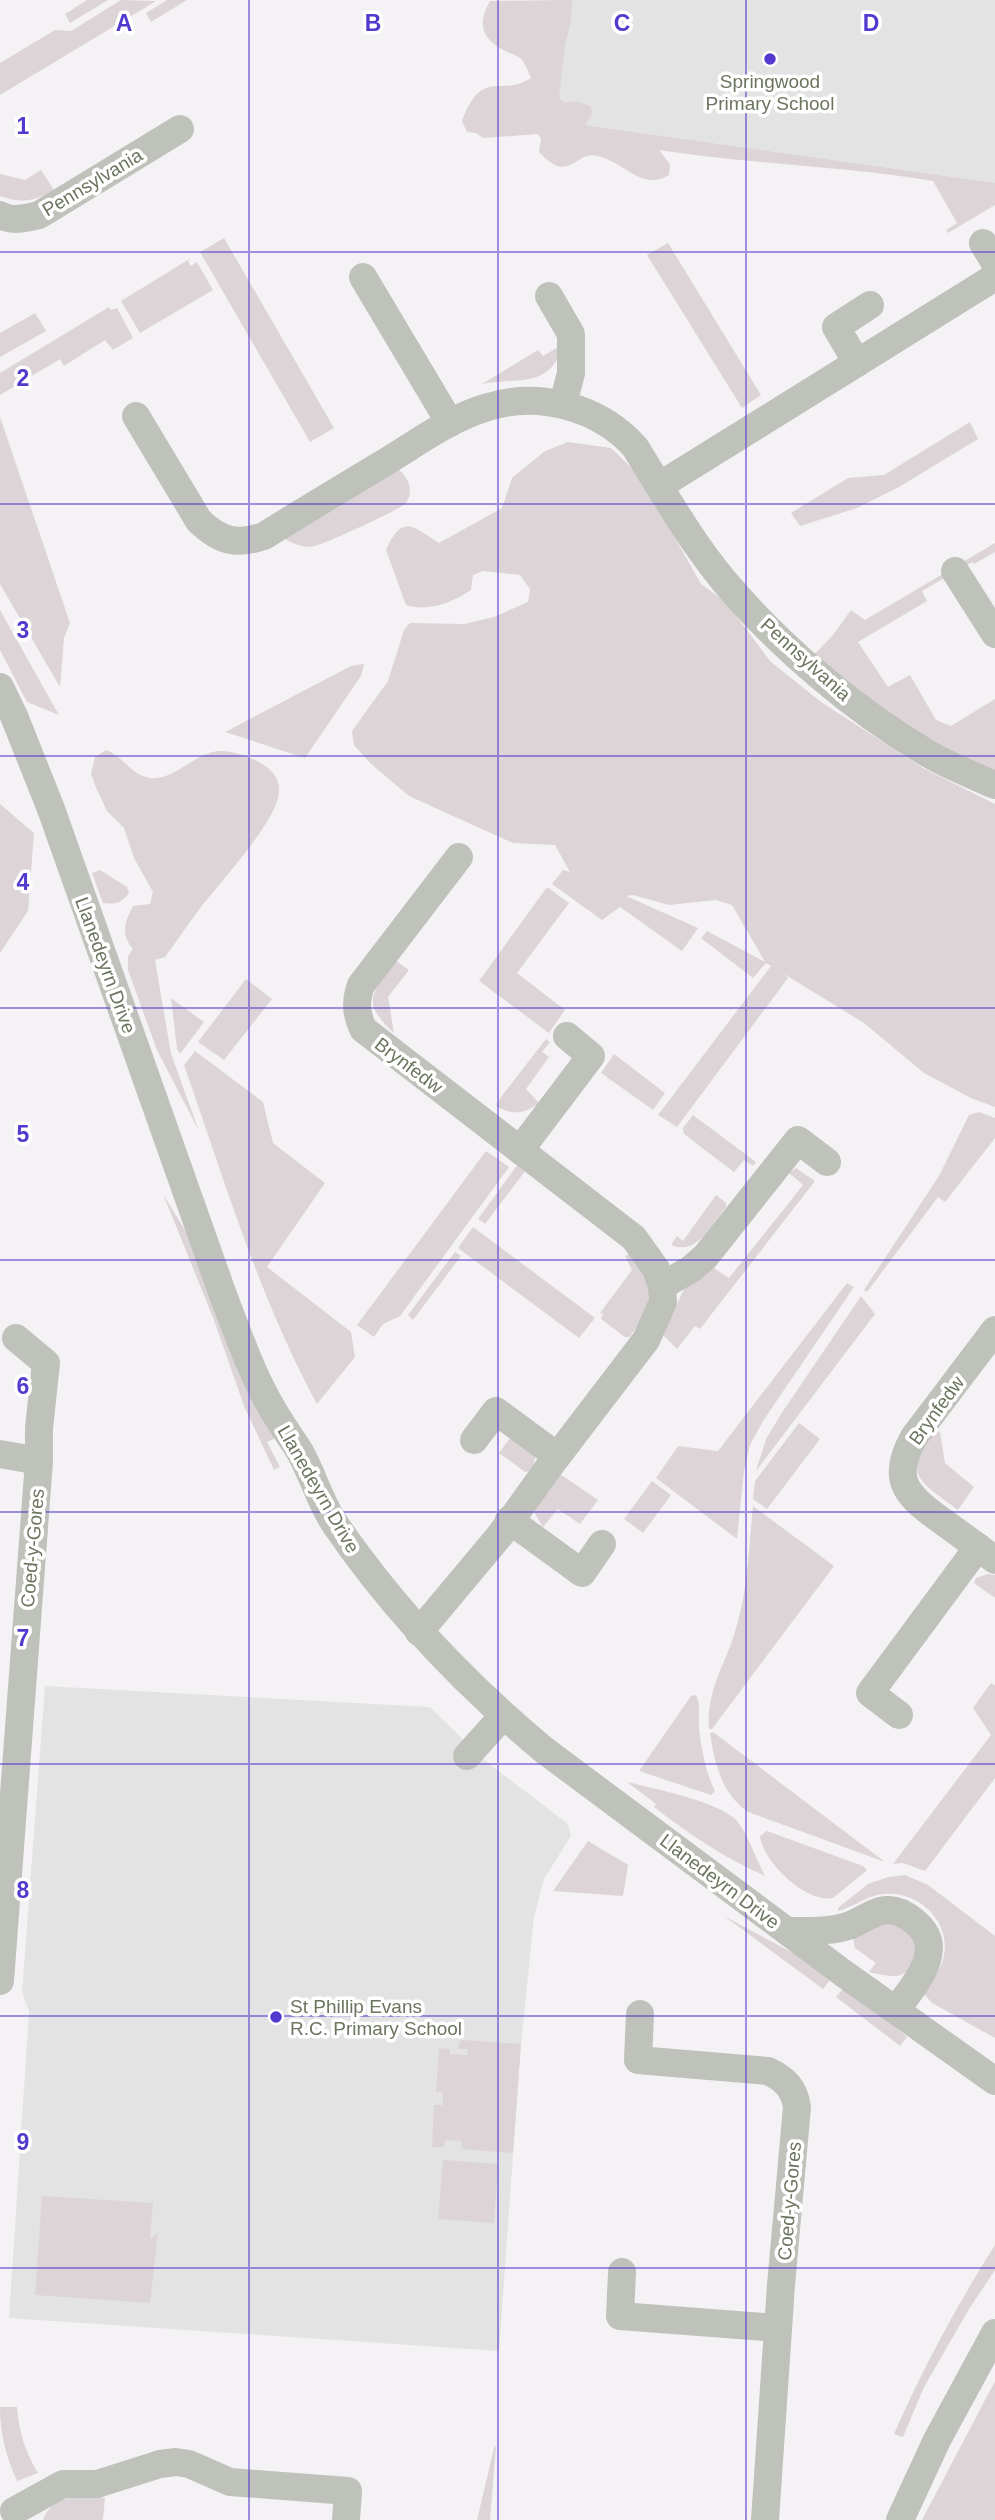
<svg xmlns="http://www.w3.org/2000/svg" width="995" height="2520" viewBox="0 0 995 2520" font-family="Helvetica,sans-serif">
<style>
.built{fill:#e4e3e3}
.green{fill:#dcd4d7}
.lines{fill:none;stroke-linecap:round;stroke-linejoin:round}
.minor{stroke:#bfc2bb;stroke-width:28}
.grid{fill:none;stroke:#5439ce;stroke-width:2;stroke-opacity:0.55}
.poi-dot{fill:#5439ce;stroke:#fff;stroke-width:2.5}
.labels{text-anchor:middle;stroke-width:7;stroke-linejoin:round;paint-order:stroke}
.poi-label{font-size:19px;fill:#6c755f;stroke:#fff}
.street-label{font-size:19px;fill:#6c755f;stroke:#fff}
.grid-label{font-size:23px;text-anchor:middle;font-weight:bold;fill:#5439ce;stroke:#fff;stroke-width:7;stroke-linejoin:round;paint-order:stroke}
</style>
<rect width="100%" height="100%" fill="#f5f2f5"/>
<!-- built -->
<g class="built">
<path d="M554,0H995V183L536,118Z"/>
<path d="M45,1686L430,1707L483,1759L568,1824L571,1836L544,1879L534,1917L521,2044L499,2351L9,2318L29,2011L22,1992Z"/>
</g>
<!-- green -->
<g class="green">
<path d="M87,0H108L70,23L65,14Z"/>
<path d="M121,0L156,1L0,95V63L55,30L71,31Z"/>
<path d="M167,0H187L151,22L146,13Z"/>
<path d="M572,0L571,20L565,46L559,97L564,103L576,101L590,106L593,112L585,125L995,183V205L948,233L946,230L957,223L933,181C843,166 750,164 659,150L670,164L669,175C643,192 622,161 598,156C574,150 570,186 539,152L541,139L538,134L483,138L476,133L467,132L462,121C482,66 502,98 531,78C528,72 526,63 520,58C516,55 510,53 505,51C481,38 477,24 490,1Z"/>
<path d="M41,170L54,190C35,201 22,204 0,196V174L25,180Z"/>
<path d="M224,238L334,428L310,442L200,252Z"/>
<path d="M668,243L761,395L742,408L647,255Z"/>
<path d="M191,258L188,261L191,266L197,262L213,290L140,333L121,301Z"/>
<path d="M109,307L111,310L117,308L133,338L113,350L105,340L64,366L60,359L0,395V373Z"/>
<path d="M35,313L46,331L0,357V333Z"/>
<path d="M560,346L562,350C546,389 516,377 482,384L538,350L543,356Z"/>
<path d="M0,417L70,623L64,638L60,687L0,584Z"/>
<path d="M970,422L978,439L899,487L857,508L800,526L791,513L848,478L884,475Z"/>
<path d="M568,442L611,448L641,477L701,584L726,602L770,661L821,702L923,768L995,804V1107L971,1098L924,1073L864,1023L784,974L788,978L677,1127L658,1115L771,966L766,963L753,978L701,938L707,931L765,962L732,905L716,900L669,905L633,895L626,896L698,928L682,951L620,907L602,920L552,884L563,870L570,872L555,845L513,843L409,796L370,763L354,745L352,731L388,681L404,630L410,623L464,624L494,617L528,602L530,589L520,575L483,571L473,575L471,590C452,603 428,612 406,605L386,550C402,514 412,526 439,543L502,508L512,478L545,451Z"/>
<path d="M395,467C407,474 416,491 405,504C401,509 319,547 311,547C302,547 293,544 285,539L284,528Z"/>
<path d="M995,543V552L974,564L972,562L922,591L927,601L858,642L888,687L910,675L936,720L951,726L995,699V785L806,663L833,635L851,610L865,620Z"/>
<path d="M0,610L59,715L27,702L0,650Z"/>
<path d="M364,664L361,676L305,758L225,732L351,666Z"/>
<path d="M106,750C123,756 131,775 150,778C177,781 196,749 224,751C244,753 281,766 279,791C278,823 212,890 193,918C183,931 175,944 165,957L155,960L171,1054L199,1131L157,1050L128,970V956L133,949C120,934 125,922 133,906L150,904L153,892L134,858L124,828L107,811L97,790L91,774L95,757Z"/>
<path d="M0,804L34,833L28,911L0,953Z"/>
<path d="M100,870L127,887L129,893C121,904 116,904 103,903L92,873Z"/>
<path d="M547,887L569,903L517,973L565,1010L549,1033L479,981Z"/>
<path d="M396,961L409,970L388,997L394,1033C360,1002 372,993 396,961Z"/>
<path d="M246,979L272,999L224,1060L198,1042Z"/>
<path d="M171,998L204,1022L180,1054L177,1049Z"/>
<path d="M546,1039L550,1042L542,1052L549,1057L526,1089L539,1103C524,1114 513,1116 496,1106L501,1097Z"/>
<path d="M195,1051L263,1102L273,1143L325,1183L267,1267L351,1332L355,1357L317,1404C259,1297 224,1179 184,1065Z"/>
<path d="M614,1054L665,1093L653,1110L601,1073Z"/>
<path d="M979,1112L995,1118V1138L945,1202L938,1197L867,1292L864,1290L939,1176L969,1115Z"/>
<path d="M693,1115L756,1162L753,1166L744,1160L734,1172L684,1134L683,1128Z"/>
<path d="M486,1151L509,1167L400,1316L383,1324L374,1337L357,1325Z"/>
<path d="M518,1164L526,1170L485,1224L478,1219Z"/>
<path d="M796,1168L815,1181L700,1329L695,1326L677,1349L663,1335L684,1289L711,1266L729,1278L803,1185L789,1173Z"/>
<path d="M163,1194L194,1245L276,1438L267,1442L280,1467L274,1470L244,1406L214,1320Z"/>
<path d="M716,1195L726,1203V1207C711,1225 697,1256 671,1245L677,1236L683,1241Z"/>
<path d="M473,1227L595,1318L579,1338L458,1248Z"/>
<path d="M455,1252L461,1256L413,1320L408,1315Z"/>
<path d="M633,1252C654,1293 656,1297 630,1337H625L601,1319L603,1314L600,1313L632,1270L625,1256Z"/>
<path d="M847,1283L854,1287L763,1421L750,1445L744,1471L737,1539L656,1478L678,1446L718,1451Z"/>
<path d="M861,1296L875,1314L756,1471L766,1439L781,1414Z"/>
<path d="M799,1423L820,1439L767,1509L753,1499L755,1481Z"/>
<path d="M933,1429L940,1432L945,1463L974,1487L958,1510C921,1482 900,1475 933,1429Z"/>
<path d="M511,1437L536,1454L533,1466L529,1471L525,1472L499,1453Z"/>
<path d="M560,1474L598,1500L580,1524L558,1509L543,1527L534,1512L537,1502Z"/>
<path d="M652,1481L671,1495L643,1533L624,1519Z"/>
<path d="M753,1506L834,1566L712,1729H709C706,1688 727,1663 737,1625C748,1587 749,1546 753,1506Z"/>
<path d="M988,1574L995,1575V1598L974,1583L976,1578Z"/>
<path d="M991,1683L995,1686V1778L925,1871L903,1863L893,1864L991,1735L973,1708Z"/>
<path d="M696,1695C701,1704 698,1717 699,1727C701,1748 706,1773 715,1791L711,1795L639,1771L691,1696Z"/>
<path d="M713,1732L885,1862L748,1812C721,1793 715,1764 710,1733Z"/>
<path d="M627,1782C655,1789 718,1801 737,1821C749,1836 756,1859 765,1876C724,1858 689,1834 654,1807L656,1804Z"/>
<path d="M767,1831L863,1866L867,1870L833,1898C806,1904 763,1862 760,1836Z"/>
<path d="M588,1841L628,1865L623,1896L553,1891Z"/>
<path d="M905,1875L928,1885L995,1936V2038L932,2003L923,1993C929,1981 939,1974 943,1960C953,1924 921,1891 884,1894C867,1895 854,1907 838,1911V1908L868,1884L888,1877Z"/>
<path d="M724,1916L834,1975L823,1989Z"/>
<path d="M893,1917L920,1941C906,1977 908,1981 869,1972L876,1963L855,1948L852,1933Z"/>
<path d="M846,1985L907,2037L900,2046L836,1997Z"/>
<path d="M462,2040L521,2044L513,2153L462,2149L461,2141L445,2140L444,2147H432L434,2105H443V2092H436L439,2048L450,2049V2054L467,2055L468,2049H458L459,2042Z"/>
<path d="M443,2160L498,2164L494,2223L438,2219Z"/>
<path d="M42,2196L153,2203L150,2239L158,2233L150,2303L35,2295Z"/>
<path d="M995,2245V2270L969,2309L924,2387L903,2437L894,2434C923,2368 957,2305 995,2245Z"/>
<path d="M995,2381V2520H922Z"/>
<path d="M0,2407H17C19,2433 25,2451 38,2473L17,2481C6,2456 0,2434 0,2407Z"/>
<path d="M496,2446L490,2520H477L494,2448Z"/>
<path d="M95,2496L105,2498L103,2520H43C51,2497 74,2496 95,2496Z"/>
</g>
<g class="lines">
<!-- minor -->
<g class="minor">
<path d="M0,215C12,222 26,218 39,215L180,129"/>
<path d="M983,243L995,263"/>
<path d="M363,277L450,423"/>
<path d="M549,296L571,334V373L563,404"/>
<path d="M857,363L836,327L870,305"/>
<path d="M136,416L199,521C221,542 237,545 264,536C304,511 344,487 384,463C417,443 450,418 488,407C539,391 599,407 635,447C663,492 690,540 724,581C779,646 854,710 927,753C949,766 972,775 995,785"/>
<path d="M659,486L995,277"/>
<path d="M955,571L995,634"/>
<path d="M0,687L14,716L51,809L223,1295C237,1331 250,1369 269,1403C278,1420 290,1436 300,1452C313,1475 320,1502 335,1524C393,1609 465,1684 544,1750L843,1973L995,2081"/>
<path d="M520,1150L591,1056L567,1036"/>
<path d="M662,1286L691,1269L705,1257L798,1140L827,1162"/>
<path d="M995,1330L914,1437C889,1481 908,1496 942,1521C960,1534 978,1547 995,1560"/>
<path d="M474,1440L496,1411L557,1456"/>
<path d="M0,1454L39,1461"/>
<path d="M509,1520L582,1573L602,1544"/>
<path d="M419,1632L501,1534L549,1467L646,1340L663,1302L662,1286L656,1269L634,1238L363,1029C356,1013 355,1002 361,985L459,857"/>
<path d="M899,1715L870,1693L978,1547"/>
<path d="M467,1756L503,1716"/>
<path d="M787,1931C809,1931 831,1932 851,1925C863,1920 874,1911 886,1910C897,1909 907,1915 915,1922C948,1949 914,1985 896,2010"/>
<path d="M0,1981L39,1461V1428L46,1363L16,1338"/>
<path d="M640,2014L638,2060L768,2071C785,2079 794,2088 797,2107L781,2285L765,2520"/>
<path d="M622,2272L620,2316L778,2328"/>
<path d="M14,2511L63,2484H97L160,2464L176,2462L189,2464L230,2482L348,2491L346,2520"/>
<path d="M900,2520L937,2440L995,2333"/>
</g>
</g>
<!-- grid -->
<path class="grid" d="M249,0V2520M498,0V2520M746,0V2520M0,252H995M0,504H995M0,756H995M0,1008H995M0,1260H995M0,1512H995M0,1764H995M0,2016H995M0,2268H995"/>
<!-- markers -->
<g class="poi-dot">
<circle cx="770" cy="59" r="7"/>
<circle cx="276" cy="2017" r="7"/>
</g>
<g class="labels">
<!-- poi labels -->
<g class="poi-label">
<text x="770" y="88">Springwood<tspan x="770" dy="22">Primary School</tspan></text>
<text x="290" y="2013" text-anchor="start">St Phillip Evans<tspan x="290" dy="22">R.C. Primary School</tspan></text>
</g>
<!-- street labels -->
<g class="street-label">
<text transform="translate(92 182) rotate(-31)" y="7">Pennsylvania</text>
<text transform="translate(806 659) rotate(42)" y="7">Pennsylvania</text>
<text transform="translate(106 965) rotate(70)" y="7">Llanedeyrn Drive</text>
<text transform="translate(409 1065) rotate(37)" y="7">Brynfedw</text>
<text transform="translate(936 1410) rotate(-54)" y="7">Brynfedw</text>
<text transform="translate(319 1489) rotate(60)" y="7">Llanedeyrn Drive</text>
<text transform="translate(32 1548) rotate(-85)" y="7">Coed-y-Gores</text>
<text transform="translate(720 1881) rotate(37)" y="7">Llanedeyrn Drive</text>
<text transform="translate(789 2201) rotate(-85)" y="7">Coed-y-Gores</text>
</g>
</g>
<g class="grid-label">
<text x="124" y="31">A</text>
<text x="373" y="31">B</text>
<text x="622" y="31">C</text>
<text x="871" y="31">D</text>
<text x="23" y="134">1</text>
<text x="23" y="386">2</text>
<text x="23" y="638">3</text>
<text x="23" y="890">4</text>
<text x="23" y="1142">5</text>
<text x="23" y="1394">6</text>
<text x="23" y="1646">7</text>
<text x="23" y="1898">8</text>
<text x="23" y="2150">9</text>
</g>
</svg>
